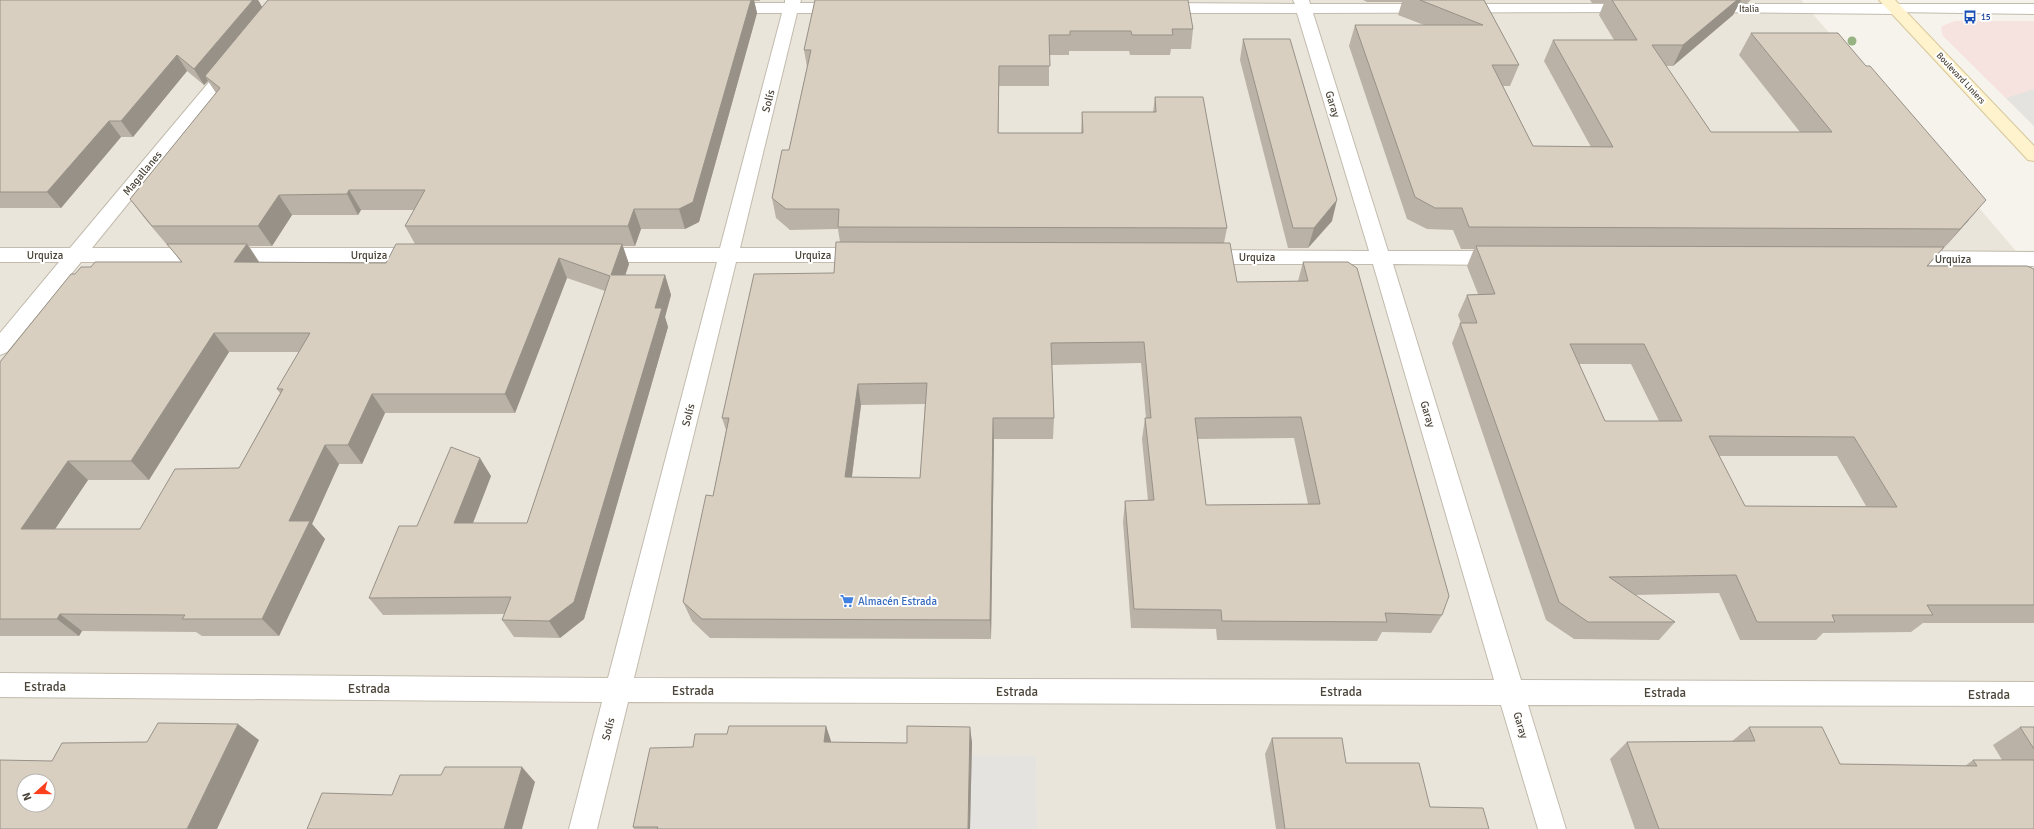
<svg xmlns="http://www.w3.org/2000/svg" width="2034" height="829" viewBox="0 0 2034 829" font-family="Signika,sans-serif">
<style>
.residential{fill:#eae5da;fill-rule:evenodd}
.medical{fill:#f6e3e0}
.parking{fill:#e5e3e0}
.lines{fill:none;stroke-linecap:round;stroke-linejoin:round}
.minor-casing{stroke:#c2bbae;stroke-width:2}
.tertiary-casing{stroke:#c2bbae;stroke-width:2}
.secondary-casing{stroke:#d6c79b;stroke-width:2}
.minor{fill:#fff;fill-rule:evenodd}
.tertiary{fill:#fff;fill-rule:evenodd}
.secondary{fill:#fff3cd;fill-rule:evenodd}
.tree{fill:#97b381}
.wall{fill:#bab2a6;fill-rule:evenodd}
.shaded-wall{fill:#979187}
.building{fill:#d8cfc1;stroke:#979187;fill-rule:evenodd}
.labels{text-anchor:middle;stroke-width:4;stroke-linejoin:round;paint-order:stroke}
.far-street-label{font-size:9px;fill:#4b4439;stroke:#fff}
.far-transit-label{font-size:9px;fill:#164399;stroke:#fff;text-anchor:start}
.street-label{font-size:11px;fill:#4b4439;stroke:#fff}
.shop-label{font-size:11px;fill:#366cbe;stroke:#fff;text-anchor:start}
.near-street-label{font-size:13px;fill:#4b4439;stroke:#fff}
</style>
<rect width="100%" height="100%" fill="#f6f3ec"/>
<!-- residential -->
<path class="residential" d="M0,0H1801L2034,272V829H0ZM24,781H48V805H24Z"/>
<!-- medical -->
<path class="medical" d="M1955,21H2034V126L1943,36L1941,30L1942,26Z"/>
<!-- parking -->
<g class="parking">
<path d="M2034,89V126L2006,98Z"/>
<path d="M958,755L1036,756L1037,829H955Z"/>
</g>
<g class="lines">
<!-- minor casing -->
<g class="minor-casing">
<g id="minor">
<path d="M785,0H801L800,3H843L848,5L851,8L848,11L843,13H797L740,248H865L872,250L875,255L872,260L865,262H736L634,678L1494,680L1373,264H1203L1196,262L1193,257L1196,252L1203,250L1369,251L1297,13H1159L1154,11L1151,8L1154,5L1159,3L1295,4L1293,0H1309L1310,4H1633L1638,6L1641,9L1638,12L1313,13L1388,251H1501L1508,253L1511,258L1508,263L1501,265L1393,264L1521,680L2034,682V706L1528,705L1566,829H1538L1501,705L628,702L597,829H569L602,702L0,697V673L608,678L717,262H595L588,260L585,255L588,250L595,248H720L782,13H725L720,11L717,8L720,5L725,3H785Z"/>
<path d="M1707,4H1896L1901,6L1904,9L1901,12L1896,14L1702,12L1699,9L1702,6Z"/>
<path d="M231,61L237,63L239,66L237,69L92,248H421L428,250L431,255L428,260L421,262H81L7,352L0,355V333L59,262H0V248H70L225,63Z"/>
<path d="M1905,251L2034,252V266L1905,265L1898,263L1895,258L1898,253Z"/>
</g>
</g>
<!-- tertiary casing -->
<g class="tertiary-casing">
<path id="tertiary" d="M1896,4H2034V14L1891,12L1888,9L1891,6Z"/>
</g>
<!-- secondary casing -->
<g class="secondary-casing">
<path id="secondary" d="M1879,0H1895L2034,146V161L2028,160Z"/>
</g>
<!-- minor -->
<use href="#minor" class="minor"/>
<!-- tertiary -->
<use href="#tertiary" class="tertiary"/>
<!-- secondary -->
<use href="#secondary" class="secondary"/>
</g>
<!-- trees -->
<circle class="tree" cx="1852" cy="41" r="4.5"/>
<!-- wall -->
<g class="wall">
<path d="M0,0H760V1H754L757,13L699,222L685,229H641L635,246H623L629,264L625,275H665L671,295L665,317L668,327L584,619L560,638L514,637L502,620L505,614L383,615L369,598L417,526L491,476L473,523H527L605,291L567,278L515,413H385L362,464H339L312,524L325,539L279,636H202L196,632L82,631L79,636H0V362L75,274L91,267L181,262L169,246H168L146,220L130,199L216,93L208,81L204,85L187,71L133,137H121L61,208H0ZM258,0H268L262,7ZM361,210H414L405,226L415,244L386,263H260L249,246H272L292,215H358ZM229,352H299L277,389L280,393L239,468L140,529H55L88,480H149Z"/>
<path d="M815,0L1193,29L1191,49H1171L1170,55H1130L1129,51H1069V55H1049V86H999L998,133H1081L1082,112H1153L1155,97L1227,228L1224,243L1237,282L1298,281L1303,262L1442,615L1431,633L1382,632L1377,641L1217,640L1216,629L1131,628L1123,522L1125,501H1148L1142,439L1145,418H1146L1141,363L1052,365L1054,418L1053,439H994L991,639L710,638L692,621L683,602L713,496L726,430L722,418L834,273L840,242L838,229L790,230L776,218L772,198L789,150L807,67L804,50ZM925,404L920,478L852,477L861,405ZM1294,438L1308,504L1206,505L1197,439Z"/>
<path d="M1363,0H1484L1519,65L1510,86H1503L1533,146L1591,147L1544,61L1553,40H1614L1599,15L1604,3H1592L1590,0H1751L1746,4H1739L1733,15L1673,66H1666L1711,132H1800L1739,55L1751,33L1968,221L1942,250H1941L1928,266L2034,269V623H1923L1911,632L1823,633L1816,640H1740L1719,593L1635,595L1675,622L1659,640L1574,639L1546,620L1452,343L1460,323H1461L1458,315L1467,295L1478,294L1467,266L1474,249H1461L1453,230L1427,229L1407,219L1349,46L1355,25H1424L1398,15L1402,2H1367ZM1579,364H1631L1659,421H1605ZM1719,456H1837L1866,506H1745Z"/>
<path d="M1243,39L1332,221L1308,248H1288L1240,60Z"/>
<path d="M826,726L831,742L907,743L972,742L970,829H634L633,827L693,747L727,734Z"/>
<path d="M1749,727L1840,764L1965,766L1973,760H2002L1993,745L2020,727H2034V829H1635L1610,759L1627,742H1731Z"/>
<path d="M1272,738L1346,763L1430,807L1489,829H1276L1265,754Z"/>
</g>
<!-- shaded-wall -->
<g class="shaded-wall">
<path d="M253,0H258L265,12L205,76L208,81L204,85L194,69Z"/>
<path d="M751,0H754L757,13L699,222L685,229L679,209Z"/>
<path d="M1737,0H1741L1733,15L1673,66L1683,45Z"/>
<path d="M177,55L187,71L133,137L121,121Z"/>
<path d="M999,66V86L998,153V133Z"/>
<path d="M109,121L121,137L61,208L47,192Z"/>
<path d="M349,190L361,210L358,215L347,194Z"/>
<path d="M279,195L292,215L272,246L258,226Z"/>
<path d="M1337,200L1332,221L1308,248L1314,228Z"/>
<path d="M1986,200L1968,221L1942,250L1960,229Z"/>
<path d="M634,209L641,229L635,246L628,226Z"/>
<path d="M247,244L260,264L234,262Z"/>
<path d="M622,244L629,264L619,294L611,275Z"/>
<path d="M559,258L567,278L515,413L505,394Z"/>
<path d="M665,275L671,295L665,317L668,327L584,619L560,638L549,621L655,308Z"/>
<path d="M214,333L229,352L149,480L131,461Z"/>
<path d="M858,384L861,405L849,498L845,477Z"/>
<path d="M372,394L385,413L362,464L348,445Z"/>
<path d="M993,418L994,439L991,639L990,620Z"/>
<path d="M325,445L339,464L312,524L325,539L279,636L262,619L289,521Z"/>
<path d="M480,458L491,476L466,541L454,523Z"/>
<path d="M68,461L88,480L43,547L21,529Z"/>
<path d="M60,614L82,631L79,636L57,619Z"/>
<path d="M238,724L259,740L217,829H187Z"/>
<path d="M826,726L831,741L829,757L824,742Z"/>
<path d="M970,727L972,742L970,829H968Z"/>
<path d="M522,767L535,782L522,829H504Z"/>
</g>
<!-- building -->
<g class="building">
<path d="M0,0H253L194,69L177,55L121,121H109L47,192H0Z"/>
<path d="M268,0H751L693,202L679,209H634L628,226H405L425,190H349L347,194L279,195L258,226H152L130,199L220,88L205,76Z"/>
<path d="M815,0H1188L1193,29H1172L1173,35H1132L1131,31H1070V35H1049L1050,66H999L998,133H1083L1082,112H1156L1155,97H1203L1227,228L838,227L839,209H786L772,198L782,150H789L811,50H804Z"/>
<path d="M1420,0H1484L1519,65H1492L1533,146L1613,147L1553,40H1637L1612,0H1737L1683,45H1652L1711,132H1832L1751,33H1838L1866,66H1870L1986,200L1960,229L1469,227L1462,208H1435L1415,197L1355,25H1483Z"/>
<path d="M1243,39H1290L1337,200L1314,228H1293Z"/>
<path d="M836,242L1230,243L1237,282L1308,281L1303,262H1348L1357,268L1449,596L1442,615L1385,613L1387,622L1222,621L1221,610L1134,609L1125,501L1154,500L1145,418H1151L1144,342L1051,343L1054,418H993L990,620L702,619L683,602L706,495L713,496L729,418H722L754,274L834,273ZM927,383L920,478L845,477L858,384ZM1301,417L1320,504L1206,505L1195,418Z"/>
<path d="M167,244H247L234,262L386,263L396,244H622L611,275H665L655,308H662L574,602L549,621L502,620L511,597L369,598L399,526H417L451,447L480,458L454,523H527L610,276L559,258L505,394H372L348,445H325L289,521H310L262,619H182L185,615L60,614L57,619H0V362L71,274H75L81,267H91L95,262H182ZM214,333H310L277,389H283L239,468L175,469L140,529H21L68,461H131Z"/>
<path d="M1476,246L1944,247L1927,266H2027L2034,269V605H1927L1933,615H1832L1835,622H1757L1736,575L1609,577L1675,622H1588L1559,602L1460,323H1477L1467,295L1495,294ZM1570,344H1644L1682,421H1605ZM1709,436L1854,437L1897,507L1745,506Z"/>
<path d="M158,723L238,724L187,829H0V760L52,761L62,743L147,742ZM24,781H48V805H24Z"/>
<path d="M729,726H826L824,742L907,743V726L970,727L968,829H657L658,827H633L650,748L693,747L695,734H727Z"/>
<path d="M1749,727H1822L1840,764L1977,766L1973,760H2034V829H1659L1627,742L1755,741Z"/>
<path d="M2020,727H2034V749Z"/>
<path d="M1272,738H1342L1346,763H1419L1430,807L1483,808L1489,829H1285Z"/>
<path d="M445,767H522L504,829H307L322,793L392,795L400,775H441Z"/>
</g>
<!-- icons -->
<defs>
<g id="bus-bare" transform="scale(1.08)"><path d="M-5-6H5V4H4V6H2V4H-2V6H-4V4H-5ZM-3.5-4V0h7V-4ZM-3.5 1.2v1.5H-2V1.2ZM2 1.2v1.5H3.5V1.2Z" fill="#1a4fb4" stroke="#fff" stroke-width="2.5" paint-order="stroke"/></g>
<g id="supermarket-bare" transform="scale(1.08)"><path d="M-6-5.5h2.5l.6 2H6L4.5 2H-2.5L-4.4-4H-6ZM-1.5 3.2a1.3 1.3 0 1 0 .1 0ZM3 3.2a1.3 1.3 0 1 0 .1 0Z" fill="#3f7fe0" stroke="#fff" stroke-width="2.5" paint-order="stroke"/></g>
</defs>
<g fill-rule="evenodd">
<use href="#bus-bare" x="1970" y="17"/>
<use href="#supermarket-bare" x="847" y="601"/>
</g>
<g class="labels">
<!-- far-street labels -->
<g class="far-street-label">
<text x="1749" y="12">Italia</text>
<text transform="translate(1961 78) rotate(47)" y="3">Boulevard Liniers</text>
</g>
<!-- far-transit labels -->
<g class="far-transit-label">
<text x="1981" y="20">15</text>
</g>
<!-- street labels -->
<g class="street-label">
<text transform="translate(768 101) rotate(-76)" y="4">Solís</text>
<text transform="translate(1333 104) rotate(73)" y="4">Garay</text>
<text transform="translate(142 173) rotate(-50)" y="4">Magallanes</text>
<text x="45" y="259">Urquiza</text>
<text x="369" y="259">Urquiza</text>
<text x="813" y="259">Urquiza</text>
<text x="1257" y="261">Urquiza</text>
<text x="1953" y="263">Urquiza</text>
<text transform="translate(1428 414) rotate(73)" y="4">Garay</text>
<text transform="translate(688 415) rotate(-76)" y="4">Solís</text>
<text transform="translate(1521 725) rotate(73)" y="4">Garay</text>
<text transform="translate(608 729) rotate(-76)" y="4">Solís</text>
</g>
<!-- shop labels -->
<g class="shop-label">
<text x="858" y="605">Almacén Estrada</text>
</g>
<!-- near-street labels -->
<g class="near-street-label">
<text x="45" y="691">Estrada</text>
<text x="369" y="693">Estrada</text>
<text x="693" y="695">Estrada</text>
<text x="1017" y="696">Estrada</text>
<text x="1341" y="696">Estrada</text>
<text x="1665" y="697">Estrada</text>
<text x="1989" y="699">Estrada</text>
</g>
</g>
<!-- north arrow -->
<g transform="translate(36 793) rotate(249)"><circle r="19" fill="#ffffff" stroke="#b7b4b0"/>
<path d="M0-3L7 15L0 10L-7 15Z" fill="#fc3f1d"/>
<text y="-6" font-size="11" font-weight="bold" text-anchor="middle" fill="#4b4439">N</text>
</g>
</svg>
